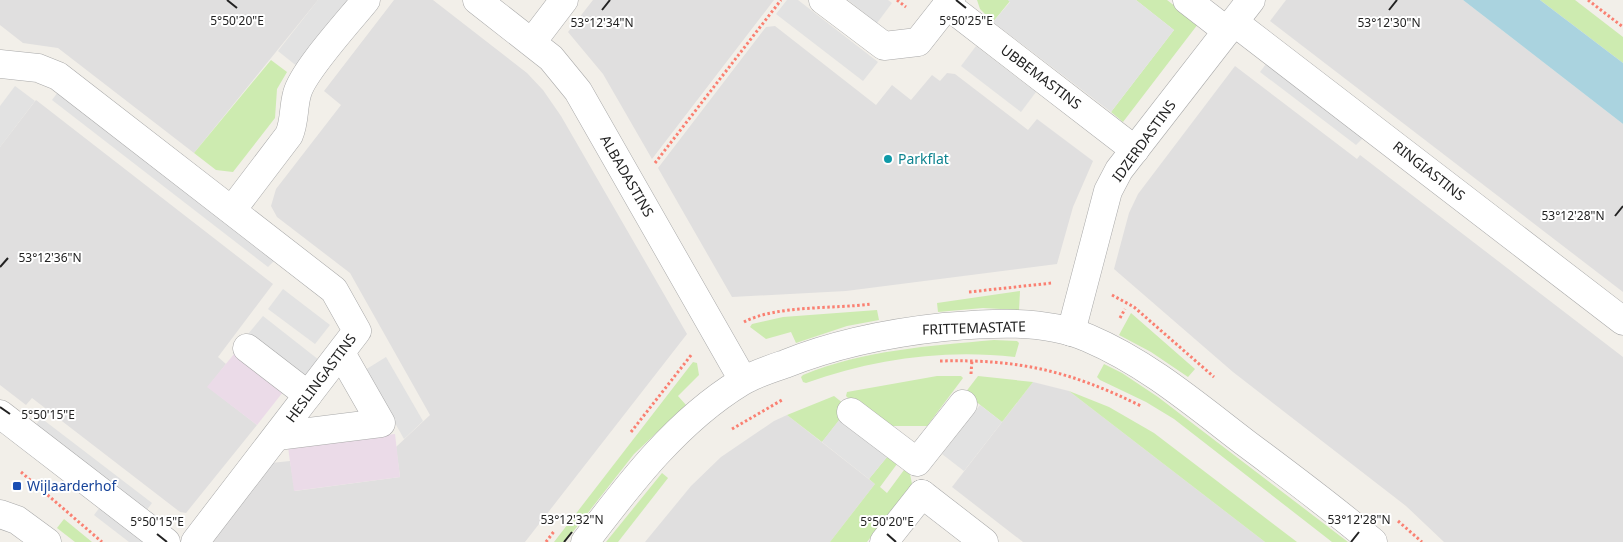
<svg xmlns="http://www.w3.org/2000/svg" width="1623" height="542" viewBox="0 0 1623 542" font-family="'Noto Sans',sans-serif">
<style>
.residential{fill:#e0dfdf}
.industrial{fill:#ebdbe8}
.grass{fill:#cdebb0}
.parking{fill:#e2e2e2}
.water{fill:#aad3df}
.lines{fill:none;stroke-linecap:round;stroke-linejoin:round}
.minor-casing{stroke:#a9a9a9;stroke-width:29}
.path{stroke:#fa8072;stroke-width:3;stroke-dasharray:2.5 2.5;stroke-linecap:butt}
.minor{stroke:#fff;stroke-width:28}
.ticks{fill:none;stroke:#222;stroke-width:2}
.culture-dot{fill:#0f9aa8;stroke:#fff;stroke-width:2}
.transit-dot{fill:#1a4fb4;stroke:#fff;stroke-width:2}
.labels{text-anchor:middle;stroke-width:4;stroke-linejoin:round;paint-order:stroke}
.street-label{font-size:14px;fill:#222;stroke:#fff}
.culture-label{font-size:14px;fill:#0d838f;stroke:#fff;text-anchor:start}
.transit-label{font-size:14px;fill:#164399;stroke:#fff;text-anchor:start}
.ticks-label{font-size:12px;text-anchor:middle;fill:#222;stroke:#fff;stroke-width:4;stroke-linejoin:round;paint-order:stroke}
</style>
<rect width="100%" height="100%" fill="#f2efe9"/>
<!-- residential -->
<g class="residential">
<path d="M0,0H318L194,153L58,48L23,43L0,25Z"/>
<path d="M394,0H433L527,73L543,90L561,116L687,334L525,542H211L271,463L290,461L295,491L400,477L396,447L430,415L350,273L277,217L271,206L276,189L341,105L324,91Z"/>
<path d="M593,0H774L652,159L603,74L568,32Z"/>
<path d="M1286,0H1463L1623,124V292L1270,21Z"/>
<path d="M775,26L876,105L892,85L911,100L932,75L940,81L947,73L955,74L1028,130L1037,119L1093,161L1073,207L1057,264L846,291L732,297L658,168L766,27Z"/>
<path d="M1235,66L1357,159L1360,155L1623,357V542H1444L1406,506L1233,372L1114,269L1129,213L1138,194Z"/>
<path d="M36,100L273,284L218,357L226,364L208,387L257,425L186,513L180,512L32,398L26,405L0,385V147Z"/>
<path d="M1033,382L1069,391L1265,542H1023L952,487Z"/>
<path d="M787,415L875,484L830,542H645L691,486L721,457L774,421Z"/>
</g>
<!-- industrial -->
<g class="industrial">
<path d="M234,354L283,392L257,425L207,387Z"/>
<path d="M395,434L400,477L294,491L288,447Z"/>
</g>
<!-- grass -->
<g class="grass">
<path d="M977,0H1008L1010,1L993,22L980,9Z"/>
<path d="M1136,0H1167L1198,24L1123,122L1111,112L1174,30Z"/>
<path d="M1540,0H1575L1623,37V63Z"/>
<path d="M271,60L287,72L277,89L275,118L233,172L216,170L194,153Z"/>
<path d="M1020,291L1019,310L983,308L938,312L937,303Z"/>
<path d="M877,310L879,320L847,326L796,343L791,332L766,339L750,327L752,324L783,317Z"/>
<path d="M1131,313L1195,369L1188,377L1151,352L1119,335Z"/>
<path d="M994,340L1017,341L1019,343L1015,357C943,349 873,359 806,383L803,382L801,377L803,375C864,350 929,346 994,340Z"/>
<path d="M693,362L697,363L699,375L678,396L686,405L634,454L565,542H554Z"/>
<path d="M1104,364L1122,373L1158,397L1348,542H1332L1174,419L1146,402L1100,380L1097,377Z"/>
<path d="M937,376H961L963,378L927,426H891L856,399L853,403L846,396L847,392Z"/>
<path d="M978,376L1033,382L1002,422L965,393Z"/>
<path d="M1069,391L1109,407L1154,433L1297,542H1265Z"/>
<path d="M834,396L849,408L822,442L787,415Z"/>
<path d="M887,457L897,464L880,487L887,493L904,470L910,474L912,484L867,542H830L875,484L869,479Z"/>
<path d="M662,473L668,478L618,542H606Z"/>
<path d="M64,519L92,542H75L57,528Z"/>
</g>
<!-- parking -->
<g class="parking">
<path d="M318,0H350L298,67L278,51Z"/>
<path d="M787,0H798L878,62L863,81L776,14Z"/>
<path d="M848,0H888L892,3L877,23Z"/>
<path d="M1008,0H1136L1174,30L1111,112L993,22L1010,2Z"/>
<path d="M976,46L1036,92L1021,112L961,66Z"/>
<path d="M1266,64L1363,138L1356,145L1260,72Z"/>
<path d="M15,86L35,101L0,147V106Z"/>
<path d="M58,92L275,260L268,267L52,100Z"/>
<path d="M283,289L330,325L315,344L268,309Z"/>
<path d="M263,316L319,360L305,377L248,334Z"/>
<path d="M386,357L423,421L404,439L365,370Z"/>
<path d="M980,405L1002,422L964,471L942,454Z"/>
<path d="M41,418L152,503L146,511L35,426Z"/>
<path d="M839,420L887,457L869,479L822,442Z"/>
<path d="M100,507L146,542H129L94,515Z"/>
</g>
<!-- water -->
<path class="water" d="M1463,0H1540L1623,63V124Z"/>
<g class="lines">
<!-- minor casing -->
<g class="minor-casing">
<g id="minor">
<path d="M477,0L551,58L578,91L743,380"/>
<path d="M823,0L884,46L918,42L951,0"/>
<path d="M1187,0L1227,31"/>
<path d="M947,5L1135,150"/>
<path d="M1234,22L1623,321"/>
<path d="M532,42L564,0"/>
<path d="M0,64L38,68L58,76L334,290L357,331L195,542"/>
<path d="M232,210L289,135C295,121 293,108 297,94C302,72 350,20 366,0"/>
<path d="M1071,332L1108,191L1119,170L1251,0"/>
<path d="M247,348L308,395"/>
<path d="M851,412L917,462L963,404"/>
<path d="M0,414L166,542"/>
<path d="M277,436L381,423L341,353"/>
<path d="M922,494L984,542"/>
<path d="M0,514L17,520L47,542"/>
<path d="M585,542C630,483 677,421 741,382C754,374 770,369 785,364C837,343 888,333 944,327C990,323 1044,319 1088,338C1147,363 1196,405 1247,444C1290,476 1333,508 1373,542"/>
<path d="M884,542L922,494"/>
</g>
</g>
<!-- path -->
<g class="path">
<path d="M897,0L906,7"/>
<path d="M1588,0L1623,27"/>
<path d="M655,163L781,0"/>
<path d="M969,292L1052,283"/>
<path d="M1112,295L1134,307L1214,377"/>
<path d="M1120,318L1125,309"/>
<path d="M744,322C776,305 834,309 871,304"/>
<path d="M940,361C1019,359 1070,371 1141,406"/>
<path d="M971,374L972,360"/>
<path d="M732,429L782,400"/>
<path d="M631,432L692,354"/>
<path d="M21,472L102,542"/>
<path d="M1398,521L1422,542"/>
<path d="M546,542L555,530"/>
</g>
<!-- minor -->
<use href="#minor" class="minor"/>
</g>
<!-- ticks -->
<path class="ticks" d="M227,0L237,8M956,0L966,8M602,10L610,0M1389,10L1397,0M1615,216L1623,206M0,267L8,258M0,407L10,414M157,534L167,542M887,534L896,542M564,542L572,532M1351,542L1359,532"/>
<!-- markers -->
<circle class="culture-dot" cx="888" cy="159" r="5"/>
<rect class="transit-dot" x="12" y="481" width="10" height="10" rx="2.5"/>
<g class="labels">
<!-- street labels -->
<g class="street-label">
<text transform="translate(1041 77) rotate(37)" y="5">UBBEMASTINS</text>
<text transform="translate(1144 141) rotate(-54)" y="5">IDZERDASTINS</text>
<text transform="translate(1429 171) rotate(38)" y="5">RINGIASTINS</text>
<text transform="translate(627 176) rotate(60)" y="5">ALBADASTINS</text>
<text transform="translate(974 328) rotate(-2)" y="5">FRITTEMASTATE</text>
<text transform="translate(321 378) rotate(-53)" y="5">HESLINGASTINS</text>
</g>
<!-- culture labels -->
<g class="culture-label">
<text x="898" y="164">Parkflat</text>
</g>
<!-- transit labels -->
<g class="transit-label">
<text x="27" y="491">Wijlaarderhof</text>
</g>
</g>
<g class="ticks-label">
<text x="237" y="25">5°50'20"E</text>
<text x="966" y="25">5°50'25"E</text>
<text x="602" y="27">53°12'34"N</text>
<text x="1389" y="27">53°12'30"N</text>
<text x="1573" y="220">53°12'28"N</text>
<text x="50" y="262">53°12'36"N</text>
<text x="48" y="419">5°50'15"E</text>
<text x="572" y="524">53°12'32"N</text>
<text x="1359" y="524">53°12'28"N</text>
<text x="157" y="526">5°50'15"E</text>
<text x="887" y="526">5°50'20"E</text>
</g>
</svg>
